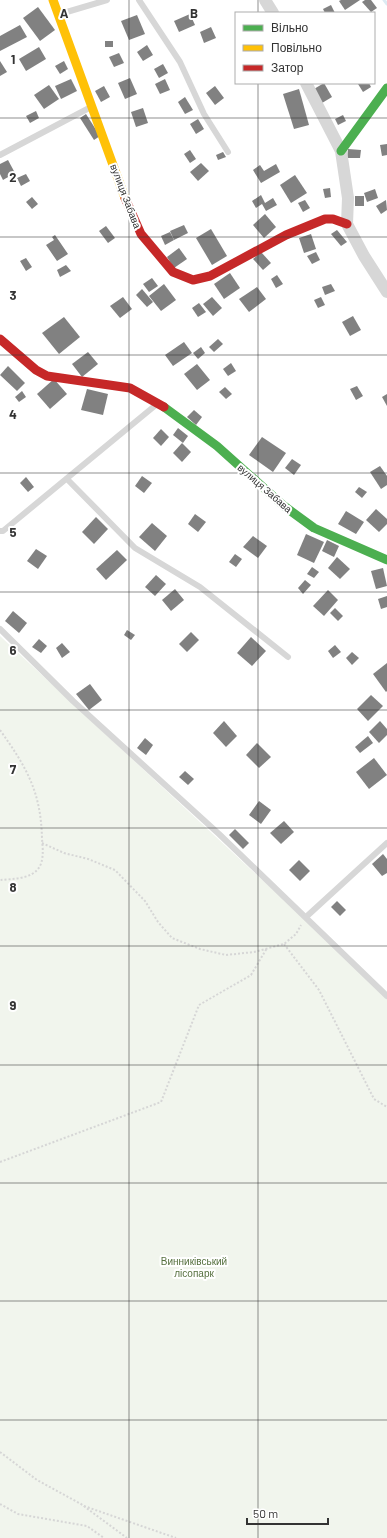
<svg xmlns="http://www.w3.org/2000/svg" width="387" height="1538" viewBox="0 0 387 1538" font-family="Barlow,sans-serif">
<style>
.green{fill:#f1f5ed}
.lines{fill:none;stroke-linecap:round;stroke-linejoin:round}
.stream{stroke:#ddebf3;stroke-width:3}
.building{fill:#818181}
.path{stroke:#d6d6d6;stroke-width:2;stroke-dasharray:2 2;stroke-linecap:butt}
.lane{stroke:#d7d7d7;stroke-width:6}
.street{stroke:#d7d7d7;stroke-width:12}
.fast{stroke:#4caf50;stroke-width:9}
.slow{stroke:#ffc107;stroke-width:9}
.jam{stroke:#c62828;stroke-width:9}
.grid{fill:none;stroke:#333;stroke-width:1;stroke-opacity:0.55}
.labels{text-anchor:middle;stroke-width:4;stroke-linejoin:round;paint-order:stroke}
.street-label{font-size:10px;fill:#333;stroke:#fff}
.park-label{font-size:10px;fill:#56703f;stroke:#fff}
.grid-label{font-size:13px;text-anchor:middle;font-weight:bold;fill:#333;stroke:#fff;stroke-width:4;stroke-linejoin:round;paint-order:stroke}
</style>
<rect width="100%" height="100%" fill="#fff"/>
<!-- green -->
<path class="green" d="M0,636L387,996V1538H0Z"/>
<g class="lines">
<!-- stream -->
<path class="stream" d="M384,0L387,4"/>
</g>
<!-- building -->
<g class="building">
<path d="M341,0H360L345,10L339,1Z"/>
<path d="M365,0H371L377,8L371,12L362,2Z"/>
<path d="M331,5L335,13H325L323,9Z"/>
<path d="M38,7L55,30L40,41L23,18Z"/>
<path d="M190,14L195,25L179,32L174,21Z"/>
<path d="M137,15L145,34L129,40L121,21Z"/>
<path d="M20,25L27,37L0,51V36Z"/>
<path d="M211,27L216,38L204,43L200,32Z"/>
<rect x="105" y="41" width="8" height="6"/>
<path d="M147,45L153,55L143,61L137,52Z"/>
<path d="M39,47L46,59L26,71L19,59Z"/>
<path d="M119,53L124,63L114,67L109,57Z"/>
<path d="M0,61L7,72L0,76Z"/>
<path d="M64,61L68,69L60,74L55,66Z"/>
<path d="M163,64L168,73L159,78L154,69Z"/>
<path d="M130,78L137,94L125,99L118,83Z"/>
<path d="M71,79L77,91L61,99L55,86Z"/>
<path d="M165,79L170,90L160,94L155,84Z"/>
<path d="M324,83L332,97L322,103L314,89Z"/>
<path d="M361,83H369L371,87L363,92L358,84Z"/>
<path d="M49,85L59,99L44,109L34,95Z"/>
<path d="M104,86L110,97L101,102L95,91Z"/>
<path d="M215,86L224,98L215,105L206,93Z"/>
<path d="M299,89L309,125L294,129L283,94Z"/>
<path d="M185,97L193,110L185,114L178,102Z"/>
<path d="M143,108L148,123L136,127L131,112Z"/>
<path d="M36,111L39,118L30,123L26,116Z"/>
<path d="M86,114L100,136L94,140L80,118Z"/>
<path d="M343,115L346,121L338,125L335,119Z"/>
<path d="M198,119L204,129L196,134L190,124Z"/>
<path d="M387,144V155L382,156L380,145Z"/>
<path d="M348,149L361,150L360,158H347Z"/>
<path d="M190,150L196,159L190,163L184,154Z"/>
<path d="M223,152L226,157L218,160L216,155Z"/>
<path d="M8,160L15,173L3,180L0,174V164Z"/>
<path d="M201,163L209,171L198,181L190,172Z"/>
<path d="M276,164L280,172L261,183L253,170L260,165L264,171Z"/>
<path d="M26,174L30,181L21,186L17,178Z"/>
<path d="M295,175L307,193L291,203L280,185Z"/>
<path d="M330,188L331,197L325,198L323,189Z"/>
<path d="M375,189L378,198L367,202L364,193Z"/>
<path d="M261,195L265,203L273,198L277,205L266,211L262,204L256,208L252,201Z"/>
<rect x="355" y="196" width="9" height="10"/>
<path d="M32,197L38,204L32,209L26,202Z"/>
<path d="M305,200L310,208L303,212L298,203Z"/>
<path d="M386,200L387,210L381,214L376,206Z"/>
<path d="M265,214L276,227L264,238L253,225Z"/>
<path d="M184,225L188,233L174,240L170,231Z"/>
<path d="M106,226L115,238L108,243L99,231Z"/>
<path d="M211,229L227,256L212,265L196,238Z"/>
<path d="M337,230L347,242L341,246L331,234Z"/>
<path d="M170,232L174,240L165,245L161,236Z"/>
<path d="M311,234L316,249L304,253L299,238Z"/>
<path d="M55,235L68,254L57,261L46,245L54,240L52,237Z"/>
<path d="M179,248L187,259L174,268L167,257Z"/>
<path d="M261,252L271,263L263,270L253,259Z"/>
<path d="M316,252L320,260L312,264L307,256Z"/>
<path d="M26,258L32,267L26,271L20,261Z"/>
<path d="M66,265L71,271L60,277L57,270Z"/>
<path d="M230,273L240,288L224,299L214,284Z"/>
<path d="M277,275L283,284L276,288L271,279Z"/>
<path d="M152,278L158,286L149,292L143,284Z"/>
<path d="M164,284L176,300L161,311L149,296Z"/>
<path d="M331,284L335,291L325,295L322,287Z"/>
<path d="M257,287L266,299L249,312L239,299Z"/>
<path d="M142,289L153,302L147,307L136,295Z"/>
<path d="M123,297L132,309L120,318L110,306Z"/>
<path d="M212,297L222,308L213,316L203,304Z"/>
<path d="M321,297L325,305L318,308L314,300Z"/>
<path d="M199,303L206,312L198,317L192,308Z"/>
<path d="M353,316L361,330L350,336L342,322Z"/>
<path d="M64,317L80,337L59,354L42,333Z"/>
<path d="M218,339L223,344L214,352L209,347Z"/>
<path d="M184,342L192,353L173,366L165,355Z"/>
<path d="M201,347L205,353L198,359L193,353Z"/>
<path d="M88,352L98,364L82,377L72,364Z"/>
<path d="M231,363L236,371L228,376L223,369Z"/>
<path d="M197,364L210,380L197,390L184,374Z"/>
<path d="M8,366L25,383L17,391L0,375Z"/>
<path d="M54,379L67,394L50,409L37,394Z"/>
<path d="M357,386L363,396L356,400L350,389Z"/>
<path d="M225,387L232,394L226,399L219,392Z"/>
<path d="M87,389L108,394L103,415L81,410Z"/>
<path d="M22,391L26,397L19,402L15,397Z"/>
<path d="M387,394V406L382,397Z"/>
<path d="M194,410L202,417L196,425L187,417Z"/>
<path d="M178,428L188,436L183,443L173,435Z"/>
<path d="M161,429L169,437L161,446L153,438Z"/>
<path d="M262,437L286,453L273,472L249,455Z"/>
<path d="M182,443L191,452L182,462L173,453Z"/>
<path d="M292,459L301,465L294,475L285,468Z"/>
<path d="M380,466L387,476V485L381,489L370,472Z"/>
<path d="M142,476L152,483L144,493L135,486Z"/>
<path d="M26,477L34,487L28,492L20,483Z"/>
<path d="M359,487L367,492L362,498L355,492Z"/>
<path d="M376,509L387,519V524L379,532L366,520Z"/>
<path d="M346,511L364,522L356,534L338,524Z"/>
<path d="M195,514L206,522L198,532L188,524Z"/>
<path d="M96,517L108,529L94,544L82,532Z"/>
<path d="M152,523L167,536L155,551L139,537Z"/>
<path d="M306,534L324,542L314,563L297,555Z"/>
<path d="M253,536L267,546L258,558L243,547Z"/>
<path d="M327,540L339,546L334,557L322,551Z"/>
<path d="M36,549L47,556L38,569L27,561Z"/>
<path d="M117,550L127,560L106,580L96,569Z"/>
<path d="M235,554L242,559L236,567L229,562Z"/>
<path d="M337,557L350,569L340,579L328,568Z"/>
<path d="M312,567L319,572L314,578L307,574Z"/>
<path d="M383,568L387,586L376,589L371,571Z"/>
<path d="M156,575L166,584L155,596L145,587Z"/>
<path d="M305,580L311,585L303,594L298,588Z"/>
<path d="M175,589L184,600L171,611L162,600Z"/>
<path d="M328,590L338,600L324,616L313,606Z"/>
<path d="M387,596V607L381,609L378,599Z"/>
<path d="M335,608L343,616L338,621L330,613Z"/>
<path d="M13,611L27,623L19,633L5,621Z"/>
<path d="M127,630L135,635L131,640L124,635Z"/>
<path d="M191,632L199,640L187,652L179,644Z"/>
<path d="M251,637L266,651L252,666L237,653Z"/>
<path d="M39,639L47,646L41,653L32,647Z"/>
<path d="M62,643L70,652L62,658L56,648Z"/>
<path d="M335,645L341,652L333,658L328,651Z"/>
<path d="M352,652L359,658L352,665L346,658Z"/>
<path d="M387,663V691L386,692L373,674Z"/>
<path d="M90,684L102,700L89,710L76,694Z"/>
<path d="M371,695L383,706L368,721L357,709Z"/>
<path d="M224,721L237,736L226,747L213,733Z"/>
<path d="M380,721L387,729V735L379,743L369,732Z"/>
<path d="M368,736L373,743L360,753L355,747Z"/>
<path d="M145,738L153,745L146,755L137,748Z"/>
<path d="M257,743L271,757L259,768L246,755Z"/>
<path d="M374,758L387,775L369,789L356,772Z"/>
<path d="M185,771L194,779L188,785L179,777Z"/>
<path d="M259,801L271,810L261,824L249,815Z"/>
<path d="M284,821L294,832L281,844L270,833Z"/>
<path d="M235,829L249,843L243,849L229,835Z"/>
<path d="M383,854L387,859V873L382,876L372,864Z"/>
<path d="M299,860L310,871L300,881L289,870Z"/>
<path d="M337,901L346,910L340,916L331,907Z"/>
</g>
<g class="lines">
<!-- path -->
<g class="path">
<path d="M0,730C27,768 41,792 42,839C43,849 44,862 38,869C30,879 12,879 0,880"/>
<path d="M42,843L64,853L88,859L115,870L145,901L158,922L172,938L200,949L226,955L254,952L284,944L296,934L301,925"/>
<path d="M284,944L319,990L374,1099L387,1107"/>
<path d="M0,1162L161,1102L199,1005L251,975L267,948"/>
<path d="M0,1452L37,1480L81,1504L127,1538"/>
<path d="M0,1504L18,1514L87,1526L104,1538"/>
<path d="M84,1506L176,1538"/>
</g>
<!-- lane -->
<g class="lane">
<path d="M139,0L180,62L204,114L228,152"/>
<path d="M60,14L107,0"/>
<path d="M0,155L91,107"/>
<path d="M67,479L135,548L200,587L288,657"/>
<path d="M0,531H3L157,404"/>
<path d="M0,629L73,701L219,834L387,996"/>
<path d="M306,917L387,843"/>
</g>
<!-- street -->
<g class="street">
<path d="M265,0L273,13"/>
<path d="M306,83L341,151L348,198L347,224L364,256L387,292"/>
</g>
<!-- fast -->
<g class="fast">
<path d="M341,151L387,88"/>
<path d="M164,407L217,446L284,506L314,528L387,560"/>
</g>
<!-- slow -->
<path class="slow" d="M53,0L125,198"/>
<!-- jam -->
<g class="jam">
<path d="M125,198L141,234L173,272L193,280L210,276L286,235L325,219H333L347,224"/>
<path d="M0,339L36,370L47,376L130,388L164,407"/>
</g>
</g>
<!-- grid -->
<path class="grid" d="M129,0V1538M258,0V13M258,83V1538M0,118H387M0,237H387M0,355H387M0,473H387M0,592H387M0,710H387M0,828H387M0,946H387M0,1065H387M0,1183H387M0,1301H387M0,1420H387"/>
<g class="labels">
<!-- street labels -->
<g class="street-label">
<text transform="translate(126 196) rotate(69)" y="4">вулиця Забава</text>
<text transform="translate(265 488) rotate(41)" y="4">вулиця Забава</text>
</g>
<!-- park labels -->
<g class="park-label">
<text x="194" y="1265">Винниківський<tspan x="194" dy="12">лісопарк</tspan></text>
</g>
</g>
<g class="grid-label">
<text x="64" y="18">A</text>
<text x="194" y="18">B</text>
<text x="13" y="64">1</text>
<text x="13" y="182">2</text>
<text x="13" y="300">3</text>
<text x="13" y="419">4</text>
<text x="13" y="537">5</text>
<text x="13" y="655">6</text>
<text x="13" y="774">7</text>
<text x="13" y="892">8</text>
<text x="13" y="1010">9</text>
</g>
<!-- legend -->
<rect x="235" y="12" width="140" height="72" fill="#ffffff" stroke="#adadad"/>
<rect x="243" y="25" width="20" height="6" fill="#4caf50" stroke="#adadad"/>
<text x="271" y="32" font-size="12" fill="#333333">Вільно</text>
<rect x="243" y="45" width="20" height="6" fill="#ffc107" stroke="#adadad"/>
<text x="271" y="52" font-size="12" fill="#333333">Повільно</text>
<rect x="243" y="65" width="20" height="6" fill="#c62828" stroke="#adadad"/>
<text x="271" y="72" font-size="12" fill="#333333">Затор</text>
<!-- scale -->
<path d="M247 1518v6h81v-6" fill="none" stroke="#333333" stroke-width="2"/>
<text x="253" y="1518" font-size="12" fill="#333333" stroke="#ffffff" stroke-width="3" paint-order="stroke">50 m</text>
</svg>
